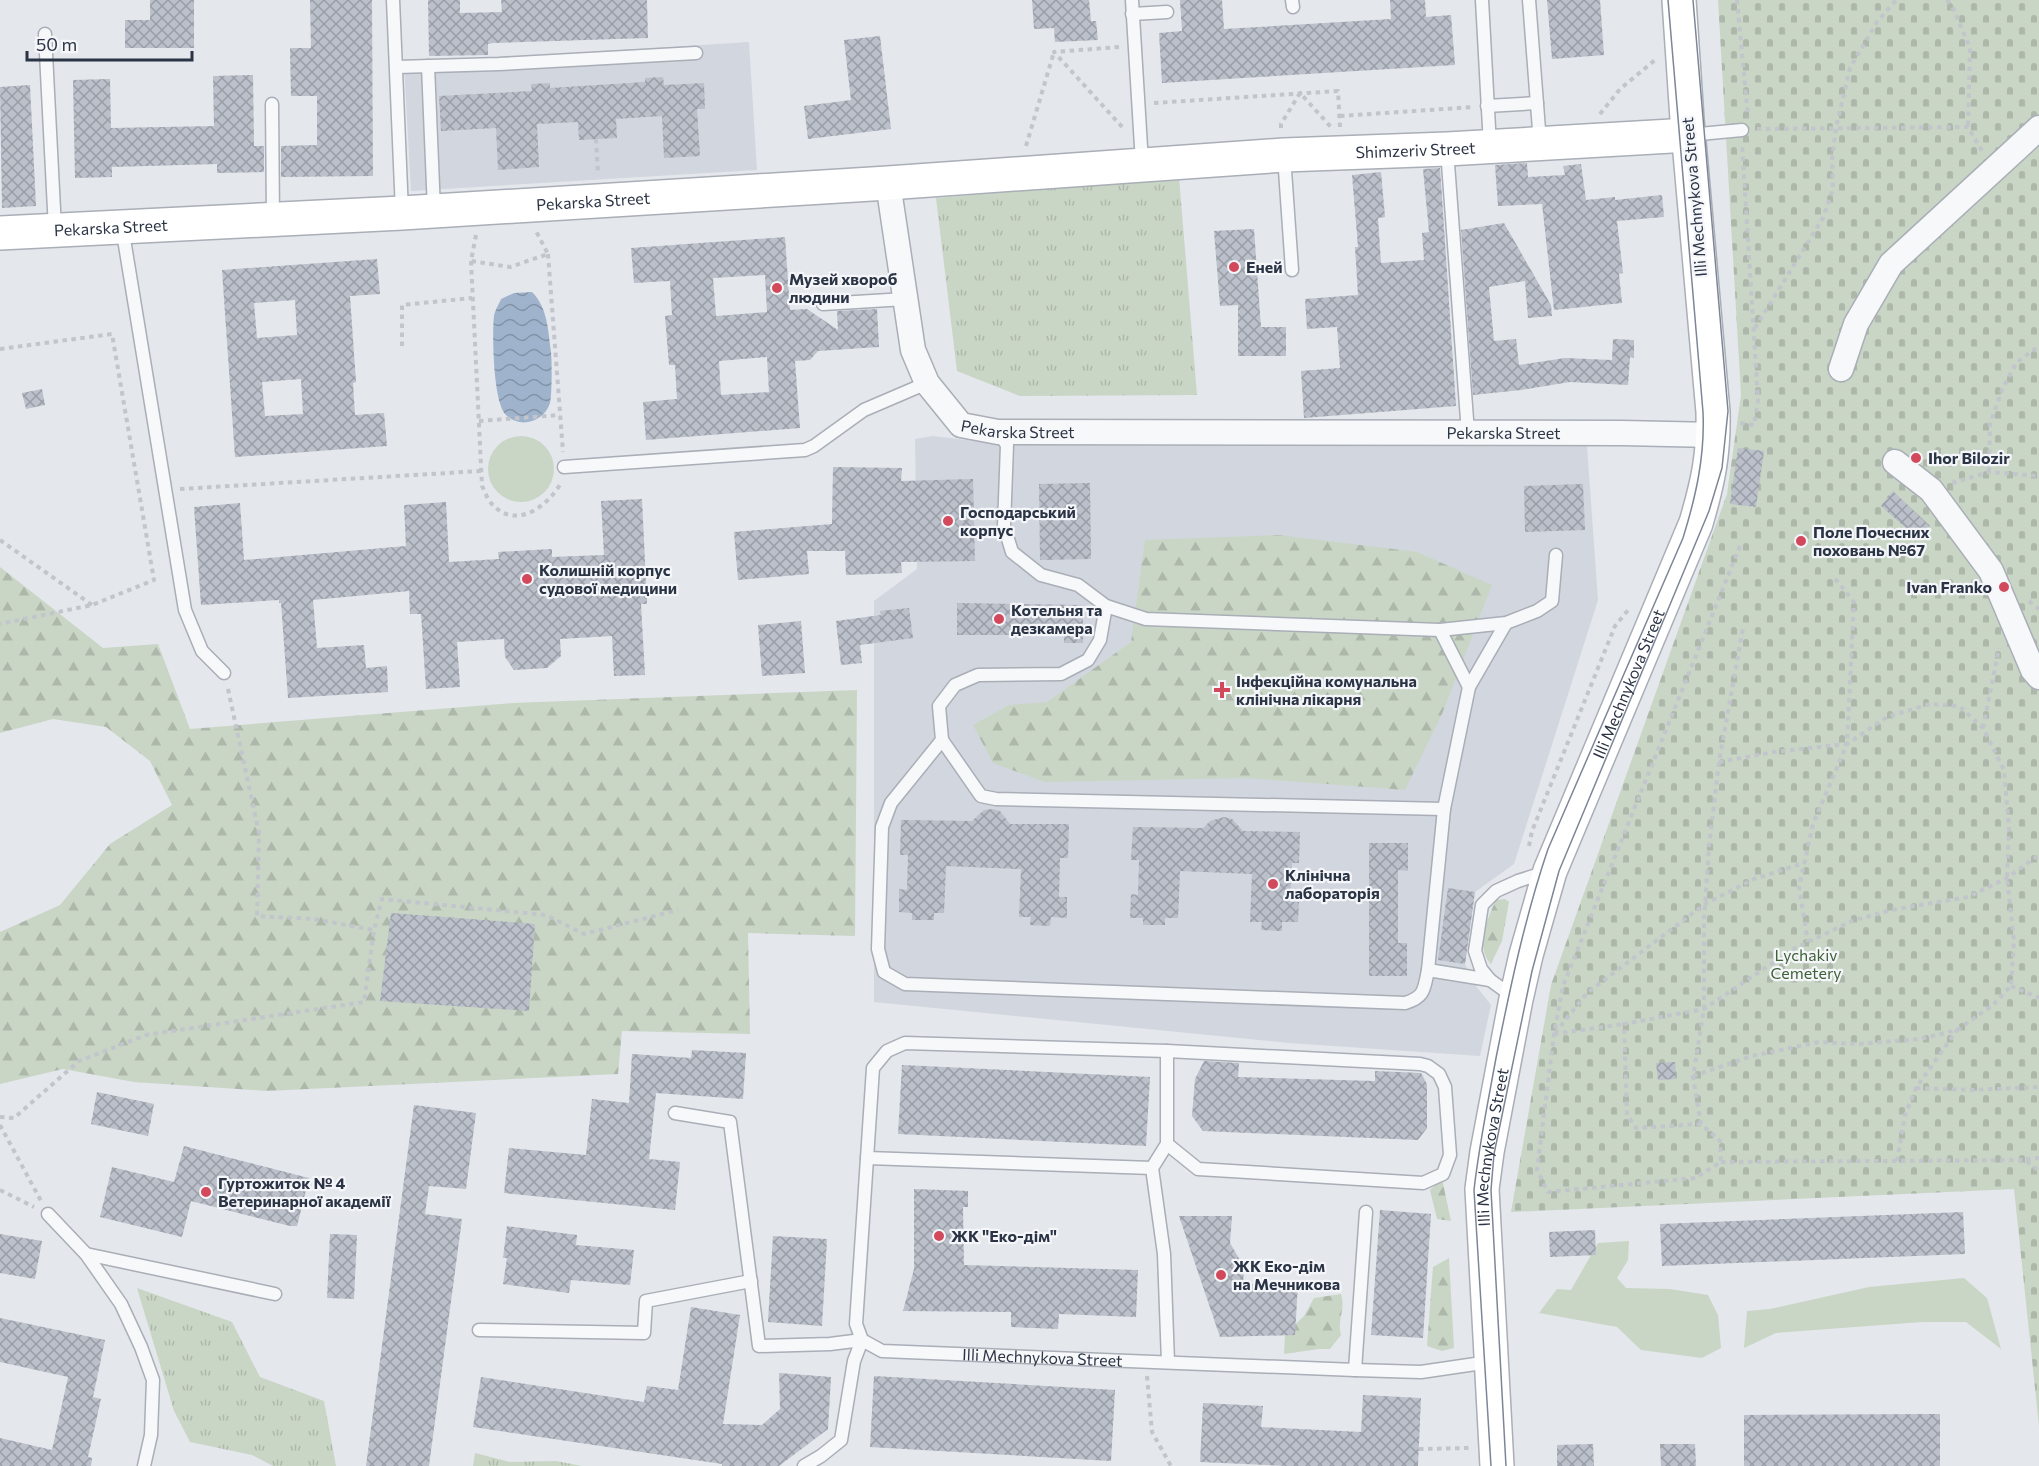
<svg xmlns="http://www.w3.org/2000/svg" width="2039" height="1466" viewBox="0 0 2039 1466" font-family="Commissioner,sans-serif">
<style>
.built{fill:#d2d6de}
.grass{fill:#c9d6c5}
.forest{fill:url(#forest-firs)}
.cemetery{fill:url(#cemetery-stones)}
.park{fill:url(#park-tufts)}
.water{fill:url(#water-waves)}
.building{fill:url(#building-cross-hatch);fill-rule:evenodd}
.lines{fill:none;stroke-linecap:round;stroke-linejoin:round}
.lane-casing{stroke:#a9aeb7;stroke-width:15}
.street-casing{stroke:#a9aeb7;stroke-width:27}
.secondary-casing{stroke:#a9aeb7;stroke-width:36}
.path{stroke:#c2c5cb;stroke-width:4;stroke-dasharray:4.5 4.5;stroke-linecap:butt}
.lane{stroke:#f7f8fa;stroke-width:12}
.street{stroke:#f7f8fa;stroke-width:24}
.secondary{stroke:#fff;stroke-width:33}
.tram{stroke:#7d8696;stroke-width:1.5}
.poi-dot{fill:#d1495b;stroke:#f4f6f9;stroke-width:2}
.labels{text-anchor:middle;stroke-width:4.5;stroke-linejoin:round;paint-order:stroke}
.street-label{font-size:16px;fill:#2b3445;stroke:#f4f6f9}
.poi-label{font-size:16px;font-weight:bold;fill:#2b3445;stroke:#f4f6f9;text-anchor:start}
.park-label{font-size:16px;fill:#3f6138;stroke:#f4f6f9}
</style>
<defs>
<pattern id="forest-firs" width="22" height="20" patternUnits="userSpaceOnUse" patternTransform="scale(1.5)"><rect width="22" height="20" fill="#c9d6c5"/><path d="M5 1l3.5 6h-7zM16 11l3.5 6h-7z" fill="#adb8ab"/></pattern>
<pattern id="cemetery-stones" width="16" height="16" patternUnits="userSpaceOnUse" patternTransform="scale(1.5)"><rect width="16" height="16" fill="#c9d6c5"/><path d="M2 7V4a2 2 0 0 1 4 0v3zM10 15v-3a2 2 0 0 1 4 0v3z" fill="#adb8ab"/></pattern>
<pattern id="park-tufts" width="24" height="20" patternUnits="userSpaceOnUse" patternTransform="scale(1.5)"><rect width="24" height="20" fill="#c9d6c5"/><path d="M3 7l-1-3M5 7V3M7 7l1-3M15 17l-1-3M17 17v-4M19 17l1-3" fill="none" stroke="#adb8ab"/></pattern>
<pattern id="water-waves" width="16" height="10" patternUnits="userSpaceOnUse" patternTransform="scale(1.5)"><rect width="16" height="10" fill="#9fb4cc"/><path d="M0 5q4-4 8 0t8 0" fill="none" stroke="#8293a7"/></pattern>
<pattern id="building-cross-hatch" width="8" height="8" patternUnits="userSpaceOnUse" patternTransform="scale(1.5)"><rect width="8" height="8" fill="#bbc0ca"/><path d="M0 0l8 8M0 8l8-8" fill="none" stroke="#989da6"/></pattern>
</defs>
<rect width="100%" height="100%" fill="#e4e7ec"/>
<!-- built -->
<g class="built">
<path d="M749,42L757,170L411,191L404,64Z"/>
<path d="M933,436L1007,445L1587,446L1598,600L1514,864L1475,892L1465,964L1476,986L1491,1005L1480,1056L1289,1043L874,1002V601L917,569L915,439Z"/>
</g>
<!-- grass -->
<g class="grass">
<circle cx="521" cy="469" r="33"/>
<path d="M1629,1241L1628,1260L1617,1278L1626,1288L1670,1289L1708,1295L1718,1315L1721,1348L1702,1358L1641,1350L1617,1327L1539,1313L1557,1289L1571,1290L1598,1243Z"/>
<path d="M1964,1278L1987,1298L2001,1349L1966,1322H1922L1776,1333L1744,1348L1747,1311L1770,1309L1869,1287Z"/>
</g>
<!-- forest -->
<g class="forest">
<path d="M1279,535L1417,552L1492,585L1442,714L1405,790L1247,778L1045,782L993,763L973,725L1009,705L1047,702L1131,642L1145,540Z"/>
<path d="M0,567L103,648L158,644L190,729L513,703L857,690L855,936L748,933L750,1034L622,1031L618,1074L267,1091L134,1082L63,1069L0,1084V932L60,905L110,844L172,805L150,761L106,727L53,719L0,733Z"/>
<path d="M1505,899L1509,902L1502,941L1491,964C1474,948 1488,917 1496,900Z"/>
<path d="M1442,1179L1451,1221L1437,1219L1430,1190Z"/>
<path d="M1449,1258L1454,1348L1442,1351L1427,1346L1433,1267Z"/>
<path d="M1341,1294C1346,1311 1337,1317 1341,1335L1330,1349H1319L1284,1354L1285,1334L1304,1316L1314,1298Z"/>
</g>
<!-- cemetery -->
<path class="cemetery" d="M1718,0H2039V1426L2014,1189L1511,1212L1551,985L1727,494L1741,395Z"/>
<!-- park -->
<g class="park">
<path d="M1179,177L1197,395L1020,396L957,371L936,198Z"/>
<path d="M137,1288L232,1322L260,1377L324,1401L336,1466H273L252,1455L190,1442L174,1411Z"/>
<path d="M475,1453L510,1462L556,1461L582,1466H473Z"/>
</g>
<!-- water -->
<path class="water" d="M532,292C548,308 548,331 551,352C552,362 552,394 550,403C544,422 520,429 506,415C493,403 492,334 494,316C495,310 499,304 501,299L514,293Z"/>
<!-- building -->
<g class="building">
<path d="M150,0H194V48H125V20H150Z"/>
<path d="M310,0H372L373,176L281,177V146L317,145V96H291L290,48H311Z"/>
<path d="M428,0H460V13L502,12L501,0H647L648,38L493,43L488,44V55L429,56Z"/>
<path d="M1032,0H1089L1091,21H1096L1098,40L1055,42L1054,28L1034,29Z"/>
<path d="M1180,0H1222L1224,29L1391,19L1390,0H1425L1426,17L1451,15L1455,65L1162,83L1159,33L1182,31Z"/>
<path d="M1547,0H1600L1604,55L1552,59Z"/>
<path d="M880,36L891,129L808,139L804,106L851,100L844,40Z"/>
<path d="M253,75L254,146H264V172L217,173V164L112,167V177L75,178L73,80L110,79L111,128L214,126L213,76Z"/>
<path d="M663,77L664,85L704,83L705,109H697L700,156L664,158L662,116L616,119L617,138L579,140L578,122L537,124L539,167L498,170L496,128L441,131L439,96L532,91L531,84L550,83V88L645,82V78Z"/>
<path d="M30,85L36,206L2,208L0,87Z"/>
<path d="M1527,163L1528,177L1565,175L1563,166L1581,164L1586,200L1615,197V200L1662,195L1664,217L1617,221L1623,273L1619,274L1622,303L1554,310L1542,204L1498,206L1495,165Z"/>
<path d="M1440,168L1456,406L1304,418L1301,371L1340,368L1337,327L1307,329L1305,299L1358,295L1355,247H1358L1352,175L1381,172L1385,217L1378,218L1381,263L1424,260L1422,233L1429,232L1423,169Z"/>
<path d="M1504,223L1551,305L1552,316L1528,318L1525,281L1489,287L1494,341L1516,339L1519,365L1565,358L1612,360L1613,339L1634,340V358L1630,357L1628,385L1570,382L1521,390L1473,395L1461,230Z"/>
<path d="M1254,229L1261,327H1286V356H1238V305L1220,306L1214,231Z"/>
<path d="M785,237L790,310L807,309L838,330L837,311L877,309L879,347L818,351L810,360L795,361L800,428L646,440L643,402L677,399L675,365H669L665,316L672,315L670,281L634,283L631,248ZM765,275L767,312L716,316L713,278ZM767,357L769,392L721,395L719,361Z"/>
<path d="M377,259L380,294L350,296L356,382L353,383L355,415L384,413L387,446L235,457L222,270ZM295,300L297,335L257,338L254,303ZM301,379L303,414L265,416L262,382Z"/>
<path d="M42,389L45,405L26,409L22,393Z"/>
<path d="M1738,448L1764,451L1756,507L1730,504Z"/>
<path d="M833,467L902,468L901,481L973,479L975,561L901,562L902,573L846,575L845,551H807L809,574L738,580L734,532L832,524Z"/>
<path d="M1090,483L1091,559L1040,560L1039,484Z"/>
<path d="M1583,484L1585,530L1525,532L1524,486Z"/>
<path d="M1893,491L1930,526L1918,539L1881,506Z"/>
<path d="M642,499L647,604H641L645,675L614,676L612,636L560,639L561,656L547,668L514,670L505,657L504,639L457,642L460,687L426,689L421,614H410L409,591L313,600L317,648L364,645L366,668L387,666L388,692L288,698L281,603H279V600L201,605L194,507L240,503L244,560L406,546L404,505L446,502L449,562L499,559L498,552L552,549V557L604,555L601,501Z"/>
<path d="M957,603L1083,605V643H1064V635H957Z"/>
<path d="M909,608L913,638L860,645L862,663L841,665L836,621L881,615L880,611Z"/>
<path d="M801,621L805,673L762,676L758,625Z"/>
<path d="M993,809L1000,811L1010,824H1069L1068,858H1060L1059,897H1067V918L1051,917L1050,926L1030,925L1031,917H1019L1021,869L946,866L944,913H934V920H912V913L899,912V889L907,890L908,855H900L901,820L972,821L984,810Z"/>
<path d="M1224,817L1232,819L1243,831L1300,832L1299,863H1292L1290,902H1299L1298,922H1282V931L1261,930L1262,922H1250L1252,874L1180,871L1178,918H1165V925H1143V918H1130L1131,894L1138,895L1139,860H1131L1133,827L1203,828L1210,821Z"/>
<path d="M1369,843H1408V871L1398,870V943H1407V976H1369Z"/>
<path d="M1448,888L1475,892L1465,964L1438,960Z"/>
<path d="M391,913L535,924L529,1011L380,1001Z"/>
<path d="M692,1050L746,1053L743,1099L656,1093L649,1159L680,1162L675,1210L504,1193L509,1148L586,1155L592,1099L629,1103L632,1054L691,1058Z"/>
<path d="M1204,1061L1239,1063L1238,1077L1375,1081V1071L1421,1073L1427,1084V1128L1418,1140L1203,1131L1192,1116L1195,1079Z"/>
<path d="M1675,1062L1676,1079L1658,1080L1656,1063Z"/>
<path d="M902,1065L1150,1077L1146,1146L898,1134Z"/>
<path d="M97,1092L154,1104L148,1136L91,1124Z"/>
<path d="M414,1105L476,1113L466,1189L429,1186L425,1214L462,1219L429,1466H366Z"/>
<path d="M184,1146L309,1178L297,1226H290L191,1201L182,1237L100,1217L112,1167L174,1182Z"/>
<path d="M914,1189L968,1191V1207H963L964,1265L1138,1270L1136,1317L1059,1314L1058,1329L1011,1327V1312L903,1311L914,1269Z"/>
<path d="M1380,1210L1431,1214L1423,1338L1371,1335Z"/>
<path d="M1963,1212L1965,1254L1662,1266L1660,1224Z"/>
<path d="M1179,1216H1232L1230,1243L1244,1267L1243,1284L1298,1283L1295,1335L1220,1337Z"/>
<path d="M507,1226L577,1235L576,1245L634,1250L630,1285L571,1280L569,1293L503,1284L507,1258H503Z"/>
<path d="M1595,1230L1596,1255L1550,1257L1549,1232Z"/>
<path d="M0,1234L42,1241L35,1279L0,1273Z"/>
<path d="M330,1234L357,1235L354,1299L327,1298Z"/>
<path d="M773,1236L827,1239L822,1326L768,1322Z"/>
<path d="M691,1307L740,1315L723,1424L762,1425L780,1409L779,1373L831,1377L828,1429L779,1466H722V1464L473,1427L481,1377L644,1402L647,1386L678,1390Z"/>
<path d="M0,1318L105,1340L93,1397L101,1399L88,1457L92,1458L91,1466H0V1438L52,1450L68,1377L0,1362Z"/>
<path d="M874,1376L1115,1390L1111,1461L870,1447Z"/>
<path d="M1363,1395L1421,1398L1418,1466H1287L1200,1462L1203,1403L1263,1406L1261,1427L1361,1432Z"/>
<path d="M1940,1414V1466H1744V1415Z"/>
<path d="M1593,1444L1594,1466H1557V1445Z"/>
<path d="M1660,1444H1695L1696,1466H1661Z"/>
</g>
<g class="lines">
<!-- lane casing -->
<g class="lane-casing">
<g id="lane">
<path d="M393,0L402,212"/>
<path d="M1132,0L1142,163"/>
<path d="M1292,0L1293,7"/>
<path d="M1482,0L1490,146"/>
<path d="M1529,0L1540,143"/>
<path d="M1132,14L1167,12"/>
<path d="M45,34L55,229"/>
<path d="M428,66L434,210"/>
<path d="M397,67L499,64L696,53"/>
<path d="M272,104L273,218"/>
<path d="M1487,106L1537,103"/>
<path d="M1689,135L1742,130"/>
<path d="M1447,150L1468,433"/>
<path d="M1284,156L1292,270"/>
<path d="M122,227L185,610L202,651L224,673"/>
<path d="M823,304L905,299"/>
<path d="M998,432L1007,445L1004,526L1012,552L1041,575L1078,585L1106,606"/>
<path d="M564,467L805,450L814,446L864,410L927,383"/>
<path d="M1506,623L1469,687L1444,809L1428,970C1424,989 1425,997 1405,1003L905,984L884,972L878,949L882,827L891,803L942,740L939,706L955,685L978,675L1061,674L1088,660L1100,640L1106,606L1146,619L1440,630L1506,623L1537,611L1552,601L1556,555"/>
<path d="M1440,630L1469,687"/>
<path d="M942,740L981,796L996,799L1444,809"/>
<path d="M1428,970L1490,980"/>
<path d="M1515,998L1490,980L1481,969L1475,951L1482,905L1496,891L1518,881L1546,872"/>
<path d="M1167,1051V1144L1152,1168L1164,1254L1168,1362"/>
<path d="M675,1113L730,1122L759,1346L830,1344L862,1340L854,1361L841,1440L821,1456L804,1466"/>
<path id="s1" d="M1167,1144L1198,1169L1423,1183L1443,1174L1450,1155L1445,1087L1439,1074L1428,1066L1420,1064L1167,1051L905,1043L887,1051L873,1068L856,1324L862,1340L882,1351L1355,1370L1421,1372L1489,1362"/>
<path d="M867,1158L1152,1168"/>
<path d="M48,1214L86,1254L121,1304L141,1347L153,1380L151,1435L144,1466"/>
<path d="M86,1254L275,1294"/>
<path d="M479,1330L644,1333L646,1301L751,1281"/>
<path d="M1355,1370L1366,1212"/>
</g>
</g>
<!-- street casing -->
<g class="street-casing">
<g id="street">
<path id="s2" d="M888,183L913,350L927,383L961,425L998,432L1622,433L1714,435"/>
<path d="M1841,369L1856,324L1891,264L2039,128"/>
<path d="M1895,462L1931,490L1991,571L2033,670L2039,677"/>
</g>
</g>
<!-- secondary casing -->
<g class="secondary-casing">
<g id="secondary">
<path id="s3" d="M0,233L402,213L888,183L1284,155L1447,149L1689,135"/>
<path id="s4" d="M1497,1466L1482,1189L1487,1152L1516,999L1526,955L1550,871L1696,523C1708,482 1714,454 1713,412L1687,119L1679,0"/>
</g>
</g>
<!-- path -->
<g class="path">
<path d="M1737,0L1748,117"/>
<path d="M1947,0L1954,10L1970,48L1968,127"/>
<path d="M1119,47L1054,52L1124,129"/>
<path d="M1154,103L1338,91L1340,127"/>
<path d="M1600,114L1620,89L1655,60"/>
<path d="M1340,116L1474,107"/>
<path d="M1281,128V124L1300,93L1331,127"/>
<path d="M1757,129L1968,127L1982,151"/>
<path d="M596,139L598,174"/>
<path d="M1026,146L1054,52"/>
<path d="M476,235L471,261L510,267L548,254L536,231"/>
<path d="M548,254L563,452"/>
<path d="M471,261L482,486C485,491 487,499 491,503C515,531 547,507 561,483"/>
<path d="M1755,328L1823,218L1833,189L1832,159L1836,128L1850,68L1877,22L1896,0"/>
<path d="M402,346V305L472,298"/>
<path d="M0,349L112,334L154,580L92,605L0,624"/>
<path d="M479,421L560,415"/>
<path d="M1740,423L1754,425L1758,400L1742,144"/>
<path d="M1989,472L1990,424L2002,390L2016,363L2039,346"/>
<path d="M1952,483L1989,472L2039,476"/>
<path d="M180,489L481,471"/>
<path d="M0,540L92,605"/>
<path d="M1740,546L1563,986L1554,1034L1537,1170L1548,1192L1695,1178L1721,1162L1720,1141L1701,1124L1693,1077L1704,1009V919L1709,847L1719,762L1743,628"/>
<path d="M2029,601L2039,609"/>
<path d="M228,689L259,833L257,916L314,919L374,930L382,899L546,915L584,934L678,910"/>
<path d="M1983,728L1999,648"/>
<path d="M1719,762L1774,752L1847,744L1854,602L1833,576"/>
<path d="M1529,846L1532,831L1615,626L1629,609"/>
<path d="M2011,986L2039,998"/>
<path d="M1555,1033L1587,993L1705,904L1754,879L1804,863"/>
<path d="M1554,1034L1624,1024"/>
<path d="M1693,1076L1752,1056L1819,1042L1858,1044L1920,1039L1957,1030L1993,1005L2011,986L2014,941L2007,878L2009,827L2004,770L1983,728L1959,706L1930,704L1887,717L1847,744L1813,824L1799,887L1808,942"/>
<path d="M1916,1088L1972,1090L2039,1087"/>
<path d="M0,1117L14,1118L79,1061L146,1035L364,1002L374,930"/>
<path d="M1701,1124L1636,1128L1627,1115L1624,1024L1704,1009L1795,948L1852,921L1891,910L1968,897L2007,878L2039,855"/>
<path d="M0,1125L41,1201"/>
<path d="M2026,1159L2039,1158"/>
<path d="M1897,1161L1905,1115L1916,1088L1957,1030"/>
<path d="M1721,1162L2025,1160L2039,1171"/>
<path d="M0,1190L34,1207"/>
<path d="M1147,1376L1152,1432L1171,1466"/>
<path d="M1419,1449L1469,1448"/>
</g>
<!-- lane -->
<use href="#lane" class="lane"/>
<!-- street -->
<use href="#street" class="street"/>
<!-- secondary -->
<use href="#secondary" class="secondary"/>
<!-- tram -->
<g class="tram">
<path d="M1491,1466L1474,1190C1479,1145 1488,1102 1496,1058C1510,988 1525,917 1548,849L1683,538C1696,496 1705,456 1703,412L1668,0"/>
<path d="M1506,1466L1491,1190L1494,1154L1532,971L1559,871L1709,511L1722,468L1728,411L1693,0"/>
</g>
</g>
<!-- markers -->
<g class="poi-dot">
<circle cx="1234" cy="267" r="6"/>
<circle cx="777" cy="288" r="6"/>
<circle cx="1916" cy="458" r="6"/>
<circle cx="948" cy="521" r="6"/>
<circle cx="1801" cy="541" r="6"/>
<circle cx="527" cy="579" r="6"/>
<circle cx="2004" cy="587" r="6"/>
<circle cx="999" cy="619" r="6"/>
<path d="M1219 681h6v6h6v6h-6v6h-6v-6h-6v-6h6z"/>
<circle cx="1273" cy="884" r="6"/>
<circle cx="206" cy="1192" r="6"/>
<circle cx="939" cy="1236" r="6"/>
<circle cx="1221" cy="1275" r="6"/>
</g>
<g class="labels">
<!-- street labels -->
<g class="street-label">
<text dy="6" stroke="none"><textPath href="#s3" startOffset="1418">Shimzeriv Street</textPath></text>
<text transform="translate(1694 197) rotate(-95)" y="6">Illi Mechnykova Street</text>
<text dy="6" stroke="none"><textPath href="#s3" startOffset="594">Pekarska Street</textPath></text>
<text dy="6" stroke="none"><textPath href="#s3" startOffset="111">Pekarska Street</textPath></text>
<text dy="6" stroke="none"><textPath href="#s2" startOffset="316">Pekarska Street</textPath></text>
<text dy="6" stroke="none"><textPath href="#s2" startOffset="802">Pekarska Street</textPath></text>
<text dy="6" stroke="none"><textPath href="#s4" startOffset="806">Illi Mechnykova Street</textPath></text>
<text dy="6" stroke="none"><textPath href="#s4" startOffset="320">Illi Mechnykova Street</textPath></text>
<text dy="6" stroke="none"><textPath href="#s1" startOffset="1426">Illi Mechnykova Street</textPath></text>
</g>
<!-- poi labels -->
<g class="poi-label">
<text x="1246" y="273">Еней</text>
<text x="789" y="285">Музей хвороб<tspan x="789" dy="18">людини</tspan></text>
<text x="1928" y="464">Ihor Bilozir</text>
<text x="960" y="518">Господарський<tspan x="960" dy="18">корпус</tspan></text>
<text x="1813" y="538">Поле Почесних<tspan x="1813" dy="18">поховань №67</tspan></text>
<text x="539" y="576">Колишній корпус<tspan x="539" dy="18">судової медицини</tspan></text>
<text x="1992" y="593" text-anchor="end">Ivan Franko</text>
<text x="1011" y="616">Котельня та<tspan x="1011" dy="18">дезкамера</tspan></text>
<text x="1236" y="687">Інфекційна комунальна<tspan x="1236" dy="18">клінічна лікарня</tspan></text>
<text x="1285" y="881">Клінічна<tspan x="1285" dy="18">лабораторія</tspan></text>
<text x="218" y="1189">Гуртожиток № 4<tspan x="218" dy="18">Ветеринарної академії</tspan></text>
<text x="951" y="1242">ЖК "Еко-дім"</text>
<text x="1233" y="1272">ЖК Еко-дім<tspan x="1233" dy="18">на Мечникова</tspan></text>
</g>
<!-- park labels -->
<g class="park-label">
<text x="1806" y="961">Lychakiv<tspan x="1806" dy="18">Cemetery</tspan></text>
</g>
</g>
<!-- scale -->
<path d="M27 51v9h165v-9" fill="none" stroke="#2b3445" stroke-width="3"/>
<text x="36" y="51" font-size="18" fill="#2b3445" stroke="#f4f6f9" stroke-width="4.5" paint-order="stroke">50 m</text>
</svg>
